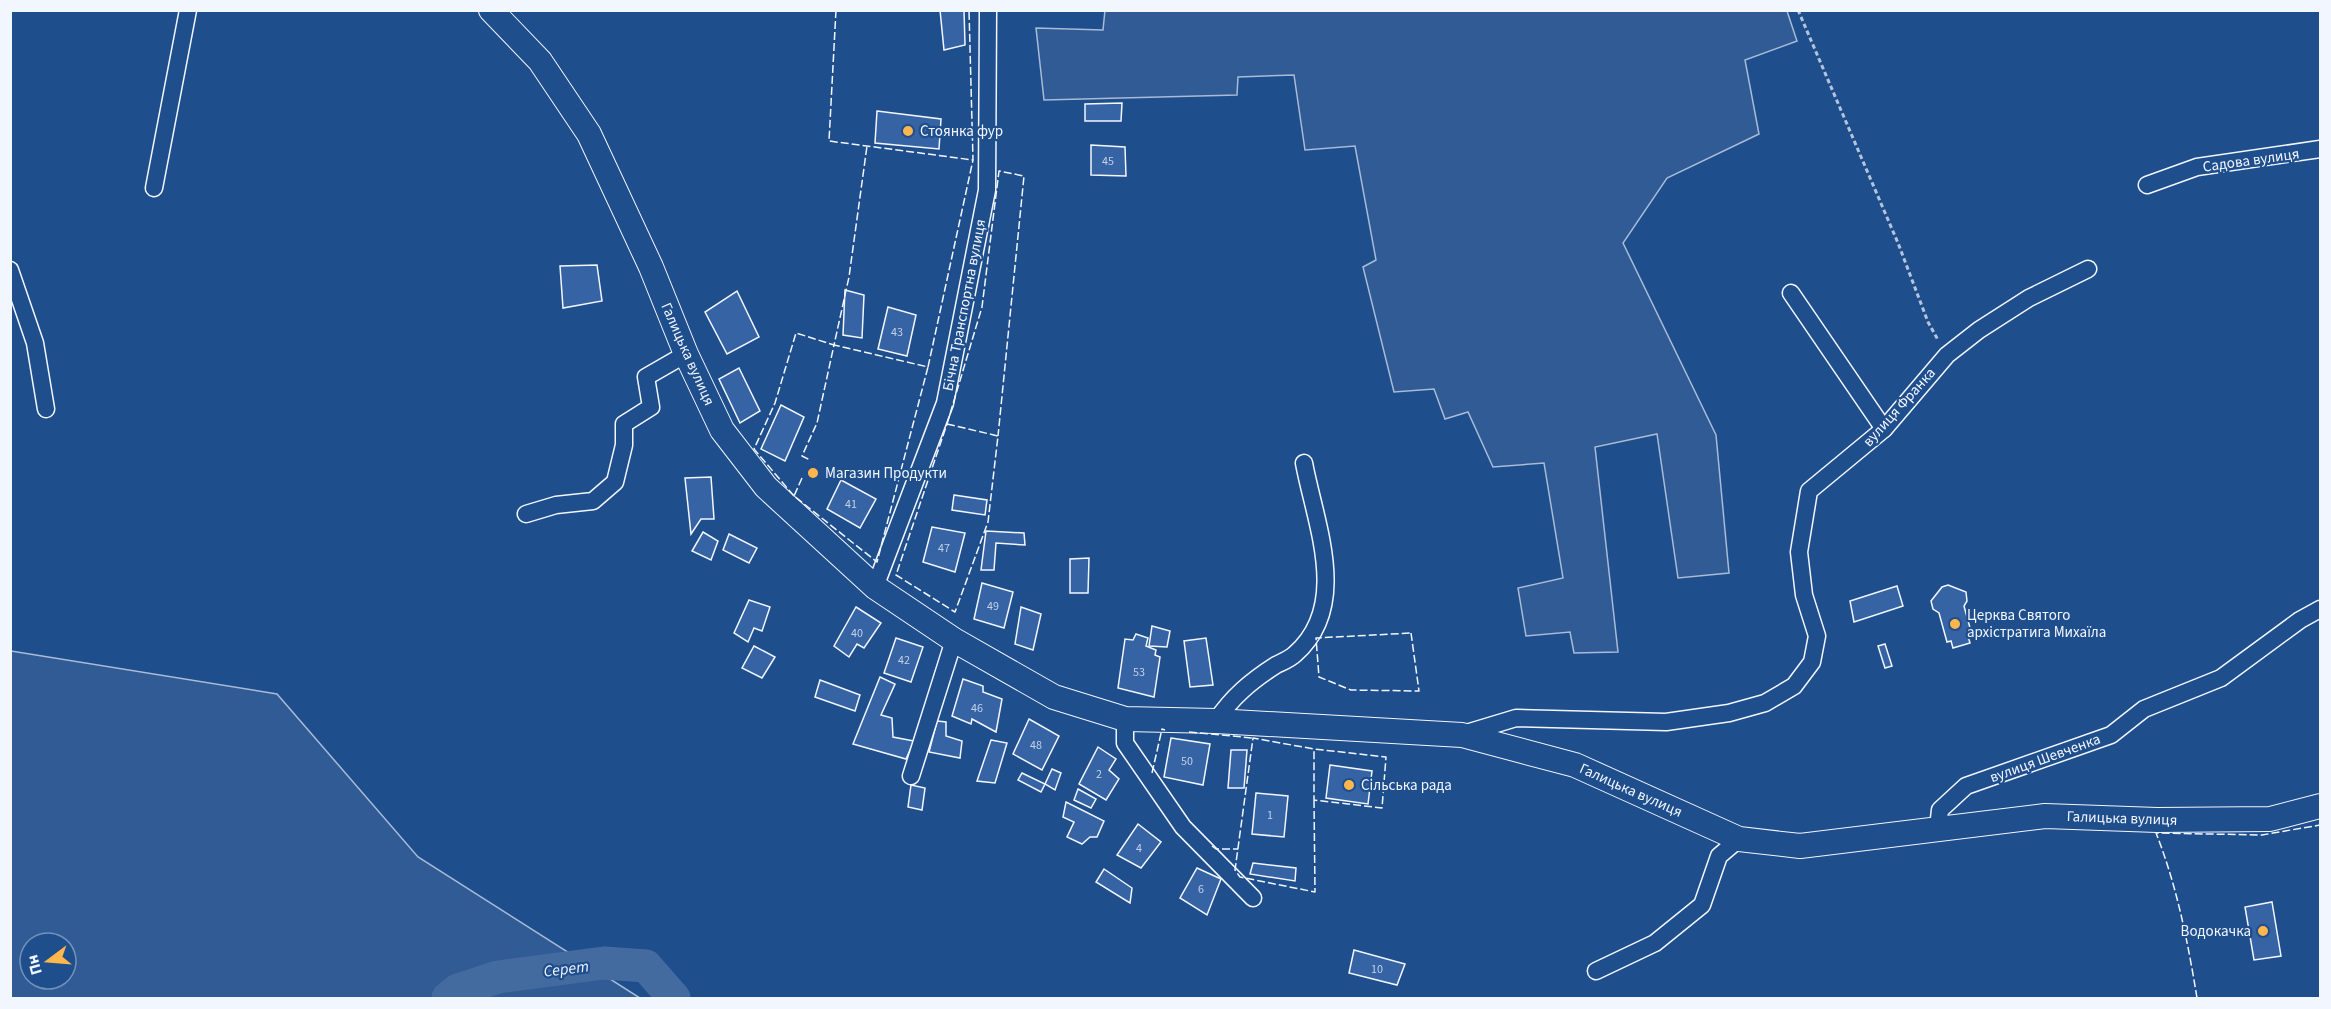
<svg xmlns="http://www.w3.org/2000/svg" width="2331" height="1009" viewBox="0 0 2331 1009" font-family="'Source Sans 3',sans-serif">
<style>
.built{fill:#305b95;stroke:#a8bbd7;stroke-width:1.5;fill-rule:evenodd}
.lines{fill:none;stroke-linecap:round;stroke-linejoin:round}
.river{stroke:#446ba0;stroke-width:33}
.building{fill:#3563a3;stroke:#f2f6ff;stroke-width:1.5}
.street-casing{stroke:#f2f6ff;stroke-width:19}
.secondary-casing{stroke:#f2f6ff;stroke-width:26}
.path{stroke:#b3c4dc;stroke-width:3;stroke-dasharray:4.5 3;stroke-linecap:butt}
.street{stroke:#1f4e8c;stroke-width:16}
.secondary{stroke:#1f4e8c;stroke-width:24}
.fence{stroke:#f2f6ff;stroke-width:1.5;stroke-dasharray:8 3;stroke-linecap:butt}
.poi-dot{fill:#ffb74d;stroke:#1f4e8c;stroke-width:2}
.labels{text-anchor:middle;stroke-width:4.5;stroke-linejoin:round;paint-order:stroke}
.number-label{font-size:12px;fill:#c3d1e8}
.poi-label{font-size:15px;fill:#f2f6ff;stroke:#1f4e8c;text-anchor:start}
.street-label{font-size:15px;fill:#f2f6ff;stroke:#1f4e8c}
.water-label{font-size:16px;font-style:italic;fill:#f2f6ff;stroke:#1f4e8c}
</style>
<rect width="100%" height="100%" fill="#1f4e8c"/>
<!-- built -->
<g class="built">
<path d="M1105,10L1787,11L1797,41L1745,60L1759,134L1667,178L1623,243L1716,435L1729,573L1678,578L1657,434L1595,447L1618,652L1574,653L1570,632L1526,636L1518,588L1563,578L1544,463L1493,467L1468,412L1445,419L1434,389L1394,392L1363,267L1376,260L1355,146L1305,150L1294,75L1238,77L1237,95L1044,100L1036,28L1103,30Z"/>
<path d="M11,651L277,694L418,857L640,998H11ZM30,943H66V979H30Z"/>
</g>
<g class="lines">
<!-- river -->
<path class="river" d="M448,998L458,990L498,977L604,963L646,966L674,998"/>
</g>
<!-- building -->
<g class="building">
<path d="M940,10H964L965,45L944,50Z"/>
<path d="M1122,103L1121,121H1085V104Z"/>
<path d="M877,111L941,119L939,149L875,143Z"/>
<path d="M1091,145L1125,147L1126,176L1091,175Z"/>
<path d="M597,265L602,301L563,308L560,266Z"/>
<path d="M845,290L864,295L862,338L843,335Z"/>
<path d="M737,291L759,337L727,354L705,312Z"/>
<path d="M888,307L916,315L907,356L878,349Z"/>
<path d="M739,368L760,411L740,423L719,379Z"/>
<path d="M781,405L804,417L785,461L761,449Z"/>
<path d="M711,477L714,519H701L691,534L685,478Z"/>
<path d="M841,480L876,499L860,528L827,509Z"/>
<path d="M954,495L987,500L985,515L952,510Z"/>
<path d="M932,527L965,533L955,572L923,562Z"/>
<path d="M986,531L1024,533L1025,545L996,543L994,570H981Z"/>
<path d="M703,532L718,541L711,560L692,551Z"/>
<path d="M729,534L757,548L749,563L723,550Z"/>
<path d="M1089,558L1088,593H1070V559Z"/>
<path d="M982,583L1013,592L1004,628L974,619Z"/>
<path d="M1948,585L1966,592L1967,601L1964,606L1972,635L1968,636L1970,643L1953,648L1951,641L1947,642L1939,613L1933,609L1931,601L1942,587Z"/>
<path d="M1897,586L1903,606L1854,622L1850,601Z"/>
<path d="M749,600L770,607L762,631L754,628L748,642L734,633Z"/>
<path d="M856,607L881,623L864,648L857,644L849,657L834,646Z"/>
<path d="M1021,607L1041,614L1033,650L1015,644Z"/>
<path d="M1152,626L1170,631L1167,647L1149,646Z"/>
<path d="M1136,634L1148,638L1146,646L1156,650L1155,655L1160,657L1154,697L1118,688L1125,639L1133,640Z"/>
<path d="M896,638L923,647L911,682L884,673Z"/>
<path d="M1206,638L1213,685L1190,687L1184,641Z"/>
<path d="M1885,644L1892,666L1885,668L1878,646Z"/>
<path d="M754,646L775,657L762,678L742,668Z"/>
<path d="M880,677L895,684L881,715L892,718L893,737L914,741L906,759L853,744Z"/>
<path d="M963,679L983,686V692L1002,699L996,732L972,719L971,724L952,716Z"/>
<path d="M820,680L860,695L855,711L815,697Z"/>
<path d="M1029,719L1059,736L1042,770L1013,754Z"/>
<path d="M937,721L946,722V736L962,741L960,758L929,752Z"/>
<path d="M1171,738L1210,744L1203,785L1164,777Z"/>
<path d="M991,740L1007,743L995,783L977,781Z"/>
<path d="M1098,747L1116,759L1109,770L1119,779L1106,800L1079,784Z"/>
<path d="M1231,750H1247L1244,788H1228Z"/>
<path d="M1330,765L1372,771L1368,804L1326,798Z"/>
<path d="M1052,769L1061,773L1055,790L1045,784Z"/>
<path d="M1022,773L1045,784L1041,792L1018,780Z"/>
<path d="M911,785L925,788L922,810L908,807Z"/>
<path d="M1078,789L1096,799L1091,808L1074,800Z"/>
<path d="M1256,793L1288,796L1284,837L1252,834Z"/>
<path d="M1066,802L1104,821L1097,837H1090L1082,844L1067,837L1074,822L1063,817Z"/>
<path d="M1138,824L1161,842L1141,868L1117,855Z"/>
<path d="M1253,863L1296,868L1295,881L1250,874Z"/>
<path d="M1197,868L1221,879L1207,915L1180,898Z"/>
<path d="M1104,869L1132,888L1130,903L1096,882Z"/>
<path d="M2272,902L2281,956L2254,960L2245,907Z"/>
<path d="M1354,950L1405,964L1397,985L1349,973Z"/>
</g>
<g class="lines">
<!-- street casing -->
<g class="street-casing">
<g id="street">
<path d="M2147,185L2197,167L2320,149"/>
<path d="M154,188L188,10"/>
<path d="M10,270L35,343L46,409"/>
<path d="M1791,293L1884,429"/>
<path d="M526,514L556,505L593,501L615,482L624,445V424L651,407L646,377L686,354"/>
<path d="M875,587L945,403L987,190L988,10"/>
<path d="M1125,719V743L1183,827L1253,898"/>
<path d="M1216,721C1232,697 1251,681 1276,665C1282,662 1290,659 1295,654C1351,605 1315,523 1304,463"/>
<path d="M1463,734L1516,718L1666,722L1729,713L1765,703L1794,686L1812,662L1817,636L1804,595L1799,552L1809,491L1884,429L1947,355L1979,330L2029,298L2088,269"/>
<path d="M911,776L954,640"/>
<path d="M1938,828L1940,810L1966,786L2111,735L2144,709L2221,678L2300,620L2320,609"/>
<path d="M1596,971L1655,943L1702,905L1719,856L1739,839"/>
</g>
</g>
<!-- secondary casing -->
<g class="secondary-casing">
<path id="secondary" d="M491,10L540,61L589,134L651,267L686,354L722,430L766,487L875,587L954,640L1054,697L1125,719L1216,721L1462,735L1575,765L1739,839L1800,846L2045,816L2157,820L2270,819L2320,806"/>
</g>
<!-- path -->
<path class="path" d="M1798,10L1898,243L1928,322L1938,340"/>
<!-- street -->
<use href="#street" class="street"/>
<!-- secondary -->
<use href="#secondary" class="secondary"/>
<!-- fence -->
<g class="fence">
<path d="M836,10L829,141L973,160"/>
<path d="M928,367L973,160L969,10"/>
<path d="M947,424L982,307L999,171L1024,176L998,436"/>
<path d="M947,424L998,436L988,522L955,612L896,575Z"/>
<path d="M802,478L794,496L877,562L928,367L834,345L817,423L802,456L810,460"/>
<path d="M794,496L754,449L775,403L796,333L834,345L849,277L867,146"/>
<path d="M1411,633L1419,691L1351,690L1319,677L1316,638Z"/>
<path d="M1189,732L1253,738"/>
<path d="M1152,773L1162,729L1165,730"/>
<path d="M1314,800L1315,892L1240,877L1235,870L1253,738L1314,749L1386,757L1382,808L1314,800V749"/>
<path d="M1212,846L1216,849H1238"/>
<path d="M2197,998C2188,943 2177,886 2156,833L2262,835L2320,825"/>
</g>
</g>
<!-- markers -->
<g class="poi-dot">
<circle cx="908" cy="131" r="6"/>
<circle cx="813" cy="473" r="6"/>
<circle cx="1955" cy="624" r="6"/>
<circle cx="1349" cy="785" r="6"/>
<circle cx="2263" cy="931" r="6"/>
</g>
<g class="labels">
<!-- number labels -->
<g class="number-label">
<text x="1108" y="165">45</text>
<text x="897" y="336">43</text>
<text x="851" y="508">41</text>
<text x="944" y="552">47</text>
<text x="993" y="610">49</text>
<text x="857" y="637">40</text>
<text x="904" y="664">42</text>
<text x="1139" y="676">53</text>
<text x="977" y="712">46</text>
<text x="1036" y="749">48</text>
<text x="1187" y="765">50</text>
<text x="1099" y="778">2</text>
<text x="1270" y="819">1</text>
<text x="1139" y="852">4</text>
<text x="1201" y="893">6</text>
<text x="1377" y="973">10</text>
</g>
<!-- poi labels -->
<g class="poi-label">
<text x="920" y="136">Стоянка фур</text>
<text x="825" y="478">Магазин Продукти</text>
<text x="1967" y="620">Церква Святого<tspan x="1967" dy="17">архістратига Михаїла</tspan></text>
<text x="1361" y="790">Сільська рада</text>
<text x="2251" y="936" text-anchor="end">Водокачка</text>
</g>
<!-- street labels -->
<g class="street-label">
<text transform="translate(2251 160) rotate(-8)" y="5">Садова вулиця</text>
<text transform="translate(964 305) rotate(-79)" y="5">Бічна Транспортна вулиця</text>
<text transform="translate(688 354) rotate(66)" y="5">Галицька вулиця</text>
<text transform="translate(1899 407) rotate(-48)" y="5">вулиця Франка</text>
<text transform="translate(2045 758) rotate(-20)" y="5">вулиця Шевченка</text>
<text transform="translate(1631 790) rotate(24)" y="5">Галицька вулиця</text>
<text transform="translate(2122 818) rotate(2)" y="5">Галицька вулиця</text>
</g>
<!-- water labels -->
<g class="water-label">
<text transform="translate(566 968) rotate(-7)" y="6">Серет</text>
</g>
</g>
<!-- border -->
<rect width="2331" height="1009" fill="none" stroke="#f2f6ff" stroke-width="24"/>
<!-- north arrow -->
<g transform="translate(48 961) rotate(254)"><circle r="28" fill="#1f4e8c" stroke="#7391ba" stroke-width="1.5"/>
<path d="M0-4.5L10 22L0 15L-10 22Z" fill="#ffb74d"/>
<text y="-9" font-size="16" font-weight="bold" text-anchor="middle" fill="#f2f6ff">Пн</text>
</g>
</svg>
